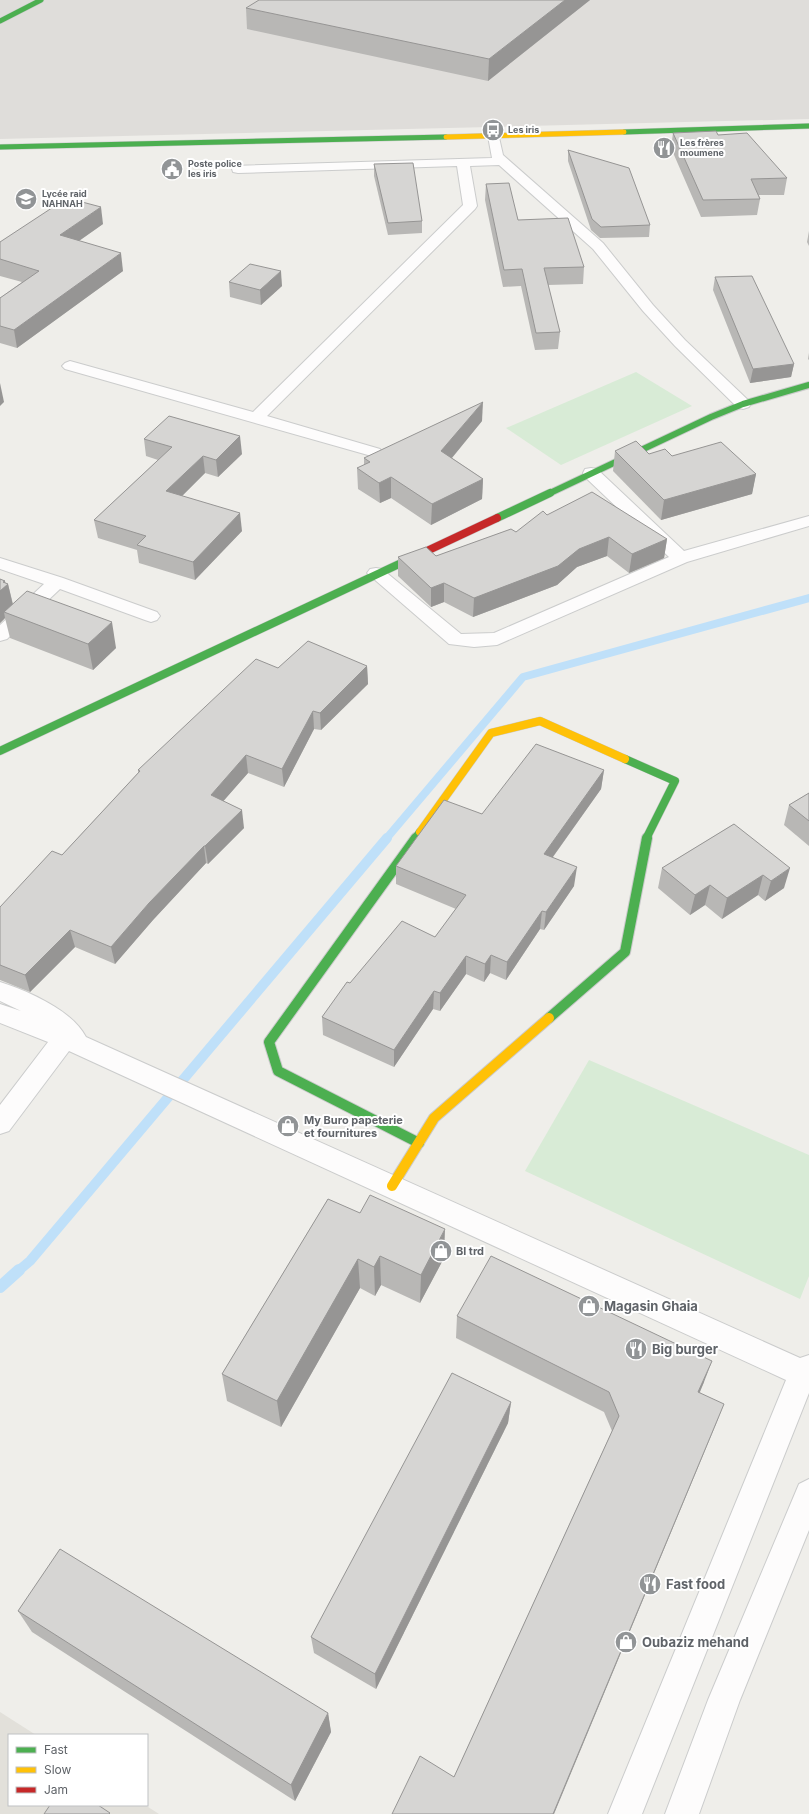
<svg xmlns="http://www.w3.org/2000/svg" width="809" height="1814" viewBox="0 0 809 1814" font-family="Inter,sans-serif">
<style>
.industrial{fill:#dfddda}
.education{fill:#e2e0da}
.green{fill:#d8ebd6}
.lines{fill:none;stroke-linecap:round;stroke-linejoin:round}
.stream-far2{stroke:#bfe0f9;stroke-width:8}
.stream-far1{stroke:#bfe0f9;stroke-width:10}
.stream{stroke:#bfe0f9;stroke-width:12}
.street-casing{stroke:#cbcccc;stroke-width:2}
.fast-far3-casing{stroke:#cacacb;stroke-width:6}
.fast-far2-casing{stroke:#cacacb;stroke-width:8}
.fast-far1-casing{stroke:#cacacb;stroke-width:9}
.fast-casing{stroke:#cacacb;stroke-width:12}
.slow-far2-casing{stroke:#cacacb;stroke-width:6}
.slow-far1-casing{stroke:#cacacb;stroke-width:9}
.slow-casing{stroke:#cacacb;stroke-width:12}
.jam-casing{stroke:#cacacb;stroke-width:9}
.street{fill:#fdfcfc;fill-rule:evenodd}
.fast-far3{stroke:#4caf50;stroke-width:5}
.fast-far2{stroke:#4caf50;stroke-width:6}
.fast-far1{stroke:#4caf50;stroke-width:8}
.fast{stroke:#4caf50;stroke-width:10}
.slow-far2{stroke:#ffc107;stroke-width:5}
.slow-far1{stroke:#ffc107;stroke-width:8}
.slow{stroke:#ffc107;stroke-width:10}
.jam{stroke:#c62828;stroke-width:8}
.wall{fill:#b8b7b5}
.shaded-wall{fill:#969594}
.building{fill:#d6d5d3;stroke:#969594}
.labels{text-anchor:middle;stroke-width:4;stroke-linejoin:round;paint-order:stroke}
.far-poi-label{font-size:9px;font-weight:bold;fill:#5f6368;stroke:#fff;text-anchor:start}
.poi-label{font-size:11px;font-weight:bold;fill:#5f6368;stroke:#fff;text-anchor:start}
.near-poi-label{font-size:13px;font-weight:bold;fill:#5f6368;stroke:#fff;text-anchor:start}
</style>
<rect width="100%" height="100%" fill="#efeeea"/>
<!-- industrial -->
<path class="industrial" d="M0,0H809V119L0,139Z"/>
<!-- education -->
<path class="education" d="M0,1712L36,1735H9V1805H145L159,1814H0Z"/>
<!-- green -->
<g class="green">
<path d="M636,372L692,406L561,465L506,428Z"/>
<path d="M589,1060L809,1155V1276L800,1299L525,1171Z"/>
</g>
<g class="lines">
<!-- stream-far2 -->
<path class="stream-far2" d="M386,839L523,677L809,598"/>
<!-- stream-far1 -->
<path class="stream-far1" d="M18,1271L30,1261L387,838"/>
<!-- stream -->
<path class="stream" d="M0,1287L19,1270"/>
<!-- street casing -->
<g class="street-casing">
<g id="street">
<path d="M494,132L498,133L503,155L603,243L653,305L685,340L749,401L751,404L749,407L743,409L737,407L675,346L643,311L593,249L499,165L470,166L477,206L475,209L267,416L380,449L382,452L380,455L374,457L368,455L65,369L62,366L65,363L70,361L253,412L463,205L457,166L238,173L233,172L232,169L233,166L492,158L488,136L490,133Z"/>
<path d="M591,468L597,469L684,551L809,516V526L687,562L497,645L474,647L449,644L367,573L370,569L376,568L382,569L461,634L494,633L669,557L585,477L583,473L585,469Z"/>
<path d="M0,558L63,578L157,612L160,616L157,620L151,622L145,620L60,589L7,639L0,641V625L44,584L0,569Z"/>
<path d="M0,982C28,991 72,1010 86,1037L800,1358L809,1355V1393L642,1814H608L786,1380L69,1051L9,1131L0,1134V1105L48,1042L0,1023V1004L21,1011L0,1001Z"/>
<path d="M809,1479V1530L740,1700L699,1814H665L708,1700L799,1484Z"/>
</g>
</g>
<!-- fast-far3 casing -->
<g class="fast-far3-casing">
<g id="fast-far3">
<path d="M0,21L41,0"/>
<path d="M624,132L809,126"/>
<path d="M0,147L446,137"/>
</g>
</g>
<!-- fast-far2 casing -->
<g class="fast-far2-casing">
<path id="fast-far2" d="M548,494L711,417L743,404L809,385"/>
</g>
<!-- fast-far1 casing -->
<g class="fast-far1-casing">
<g id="fast-far1">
<path d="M497,518L550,493"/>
<path d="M0,751L414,557"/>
<path d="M625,759L675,781L646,839"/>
<path d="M415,839L420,832"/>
</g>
</g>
<!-- fast casing -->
<g class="fast-casing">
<g id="fast">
<path d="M416,838L269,1042L278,1071L419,1143"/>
<path d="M549,1018L625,952L647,838"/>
</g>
</g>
<!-- slow-far2 casing -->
<g class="slow-far2-casing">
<path id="slow-far2" d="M446,137L624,132"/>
</g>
<!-- slow-far1 casing -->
<g class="slow-far1-casing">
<path id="slow-far1" d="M420,832L491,733L540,721L625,759"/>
</g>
<!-- slow casing -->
<g class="slow-casing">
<path id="slow" d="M392,1186L434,1118L549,1018"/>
</g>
<!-- jam casing -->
<g class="jam-casing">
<path id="jam" d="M414,557L497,518"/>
</g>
<!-- street -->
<use href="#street" class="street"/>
<!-- fast-far3 -->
<use href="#fast-far3" class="fast-far3"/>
<!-- fast-far2 -->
<use href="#fast-far2" class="fast-far2"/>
<!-- fast-far1 -->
<use href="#fast-far1" class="fast-far1"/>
<!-- fast -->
<use href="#fast" class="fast"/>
<!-- slow-far2 -->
<use href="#slow-far2" class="slow-far2"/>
<!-- slow-far1 -->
<use href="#slow-far1" class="slow-far1"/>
<!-- slow -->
<use href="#slow" class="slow"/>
<!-- jam -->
<use href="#jam" class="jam"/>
</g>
<!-- wall -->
<g class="wall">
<path d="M590,0L488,81L247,29L246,8Z"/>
<path d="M673,133L718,135L787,178L784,195H759L760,199L757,215L701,217L671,148Z"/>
<path d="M568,150L650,225L649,237L600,238L591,230L568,161Z"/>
<path d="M374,164L422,221V233L388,235L374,176Z"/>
<path d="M486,184L518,220L584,267L583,284L548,285L560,332L558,349L535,350L521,286L503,287L485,200Z"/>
<path d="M103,224L79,241L123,271L17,348L0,343V298L22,282L0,276V242Z"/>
<path d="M809,231V246L807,242Z"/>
<path d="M715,277L794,364L791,377L750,383L713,290Z"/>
<path d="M229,282L282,286L261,305L230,297Z"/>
<path d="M809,353V360L808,359Z"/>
<path d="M482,421L452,458L483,479L482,499L431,525L391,498L380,503L358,489L357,468L364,465V458Z"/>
<path d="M144,439L242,454L218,477L205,473L182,496L242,531L195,580L139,563L137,550L98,538L94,520L158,460L146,456Z"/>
<path d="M615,451L672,456L756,474L752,494L661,520L613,471Z"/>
<path d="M547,515L667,539L664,558L629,573L607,556L577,567L557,585L473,617L444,602L431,607L398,576V557L436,556L516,532Z"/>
<path d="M0,579L5,581V583L8,584L13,604L116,648L93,670L10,638L5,618L0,623Z"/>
<path d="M367,666L368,684L321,730L314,729L284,787L248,773L223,801L244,828L208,864L206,863L153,920L115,964L75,947L30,992L0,980V907L62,855L138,773V770L278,668Z"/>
<path d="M604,770L601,789L553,857L574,886L544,930L540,929L506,980L490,973L484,982L466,974L440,1011L433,1009L394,1067L323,1035L322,1017L350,983L435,937L456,909L396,884V866L482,814Z"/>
<path d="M809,793V846L784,825L789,805Z"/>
<path d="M734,824L784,888L765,901L758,895L722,919L705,905L690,915L658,888L662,868Z"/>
<path d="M328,1199L444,1258L420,1303L381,1285L375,1296L360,1288L281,1427L227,1401L222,1374Z"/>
<path d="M457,1316L704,1382L700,1392L716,1424L454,1777L612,1431L604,1412L456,1338Z"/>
<path d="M511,1402L508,1423L376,1689L314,1653L311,1637Z"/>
<path d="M18,1611L328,1713L331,1732L295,1801L32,1632Z"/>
</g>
<!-- shaded-wall -->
<g class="shaded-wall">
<path d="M565,0H590L488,81L489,59Z"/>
<path d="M101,207L103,224L63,252L60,235Z"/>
<path d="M121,253L123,271L17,348L14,330Z"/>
<path d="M281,271L282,286L261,305L260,290Z"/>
<path d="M794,364L791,377L750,383L753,369Z"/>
<path d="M0,383L4,402L0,406Z"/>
<path d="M483,402L482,421L441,471V451Z"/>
<path d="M240,436L242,454L218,477L216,460Z"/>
<path d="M203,456L205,473L169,509L166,491Z"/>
<path d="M756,474L752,494L661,520L664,500Z"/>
<path d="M391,477V498L380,503L379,483Z"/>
<path d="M483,479L482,499L431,525L432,504Z"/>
<path d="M240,513L242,531L195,580L193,562Z"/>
<path d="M609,537L607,556L577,567L557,585L473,617L474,598L579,549Z"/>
<path d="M667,539L664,558L629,573L632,554Z"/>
<path d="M5,581L6,586L8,584L14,610L4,612L5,618L0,623V591L3,582Z"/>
<path d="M444,583V602L431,607V588Z"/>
<path d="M112,622L116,648L93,670L88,644Z"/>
<path d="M367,666L368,684L321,730L320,713Z"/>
<path d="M313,711L314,729L284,787L282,769Z"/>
<path d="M246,755L248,773L213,813L211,795Z"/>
<path d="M604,770L601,789L542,872L544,854Z"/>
<path d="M242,810L244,828L208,864L205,846Z"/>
<path d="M204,846L206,863L153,920L115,964L111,947L149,903Z"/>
<path d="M577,867L574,886L544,930L546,912Z"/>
<path d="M790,868L784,888L765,901L771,881Z"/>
<path d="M763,875L758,895L722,919L727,898Z"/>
<path d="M710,885L705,905L690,915L695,895Z"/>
<path d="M542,911L540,929L506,980L507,962Z"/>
<path d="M70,930L75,947L30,992L25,975Z"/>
<path d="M491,955L490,973L484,982L485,964Z"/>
<path d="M466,956V974L440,1011V993Z"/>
<path d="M434,991L433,1009L394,1067V1050Z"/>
<path d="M445,1229L444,1258L420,1303L421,1275Z"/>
<path d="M380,1256L381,1285L375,1296L374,1267Z"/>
<path d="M358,1259L360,1288L281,1427L277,1401Z"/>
<path d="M712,1361L704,1382L691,1412L698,1392Z"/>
<path d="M511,1402L508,1423L376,1689L375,1674Z"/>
<path d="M724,1404L716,1424L554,1814H553Z"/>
<path d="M328,1713L331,1732L295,1801L291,1785Z"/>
</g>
<!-- building -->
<g class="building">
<path d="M259,0H565L489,59L246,8Z"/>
<path d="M716,131L718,135L747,133L787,178L751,179L760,199L703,200L673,133Z"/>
<path d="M568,150L629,168L650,225L601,227L592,219Z"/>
<path d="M413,163L422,221L388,223L374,164Z"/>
<path d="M509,183L518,220L568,218L584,267L544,268L560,332L536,333L522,269L504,270L486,184Z"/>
<path d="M67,198L101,207L60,235L121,253L14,330L0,326V298L39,271L0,259V242Z"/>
<path d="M250,264L281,271L260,290L229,282Z"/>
<path d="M752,276L794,364L753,369L715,277Z"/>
<path d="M483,402L441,451L483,479L432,504L391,477L379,483L357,468L370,462L364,458Z"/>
<path d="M169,416L240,436L216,460L203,456L166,491L240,513L193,562L137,545L146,536L94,520L172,447L144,439Z"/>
<path d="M636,441L649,454L665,449L672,456L721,442L756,474L664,500L615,451Z"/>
<path d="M592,492L667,539L632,554L609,537L579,549L558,566L474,598L444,583L431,588L398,557L426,547L436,556L511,529L516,532L543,511L547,515Z"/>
<path d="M0,579L5,581L3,582L8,584L0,591Z"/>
<path d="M27,591L112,622L88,644L4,612Z"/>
<path d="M308,641L367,666L320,713L313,711L282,769L246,755L211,795L242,810L205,846H204L149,903L111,947L70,930L25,975L0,965V907L52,851L62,855L140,771L138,770L256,659L278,668Z"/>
<path d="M536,744L604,770L544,854L577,867L546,912L542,911L507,962L491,955L485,964L466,956L440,993L434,991L394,1050L322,1017L347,982L350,983L402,921L435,937L466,895L396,866L444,800L482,814Z"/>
<path d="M809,793V821L789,805Z"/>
<path d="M734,824L790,868L771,881L763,875L727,898L710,885L695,895L662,868Z"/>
<path d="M370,1195L445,1229L421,1275L380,1256L374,1267L358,1259L277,1401L222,1374L328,1199L360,1213Z"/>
<path d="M491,1256L712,1361L698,1392L724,1404L553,1814H392L420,1756L454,1777L619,1416L609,1392L457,1316Z"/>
<path d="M452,1373L511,1402L375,1674L311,1637Z"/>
<path d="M60,1549L328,1713L291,1785L18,1611Z"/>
<path d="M50,1805H98L110,1813L109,1814H44Z"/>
</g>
<!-- icons -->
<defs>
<g id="bus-disc" transform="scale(1.15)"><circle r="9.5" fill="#919496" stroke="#fff"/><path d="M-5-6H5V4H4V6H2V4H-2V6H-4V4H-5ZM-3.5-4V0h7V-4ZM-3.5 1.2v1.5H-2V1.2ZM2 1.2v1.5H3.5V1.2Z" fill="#fff"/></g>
<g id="restaurant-disc" transform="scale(1.15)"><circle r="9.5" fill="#919496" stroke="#fff"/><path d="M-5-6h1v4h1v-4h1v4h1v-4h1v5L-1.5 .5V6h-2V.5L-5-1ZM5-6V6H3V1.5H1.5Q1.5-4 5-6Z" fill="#fff"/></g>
<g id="civic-disc" transform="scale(1.15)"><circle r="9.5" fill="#919496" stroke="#fff"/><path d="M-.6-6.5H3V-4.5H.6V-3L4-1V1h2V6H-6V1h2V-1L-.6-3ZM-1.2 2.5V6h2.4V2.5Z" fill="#fff"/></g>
<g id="school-disc" transform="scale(1.15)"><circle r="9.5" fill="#919496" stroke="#fff"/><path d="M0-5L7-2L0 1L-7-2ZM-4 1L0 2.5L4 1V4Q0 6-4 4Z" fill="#fff"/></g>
<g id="shop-disc" transform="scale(1.15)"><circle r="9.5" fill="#919496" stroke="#fff"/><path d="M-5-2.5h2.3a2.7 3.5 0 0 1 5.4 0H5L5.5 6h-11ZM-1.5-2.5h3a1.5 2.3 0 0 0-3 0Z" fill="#fff"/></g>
</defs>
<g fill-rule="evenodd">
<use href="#bus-disc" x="493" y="130"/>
<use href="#restaurant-disc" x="664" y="148"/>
<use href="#civic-disc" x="172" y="169"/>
<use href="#school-disc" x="26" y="199"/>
<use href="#shop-disc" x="288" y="1126"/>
<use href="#shop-disc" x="441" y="1251"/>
<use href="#shop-disc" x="589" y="1306"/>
<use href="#restaurant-disc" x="636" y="1349"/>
<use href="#restaurant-disc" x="650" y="1584"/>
<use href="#shop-disc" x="626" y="1642"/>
</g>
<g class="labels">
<!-- far-poi labels -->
<g class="far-poi-label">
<text x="508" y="133">Les iris</text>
<text x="680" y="146">Les frères<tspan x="680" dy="10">moumene</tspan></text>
<text x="188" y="167">Poste police<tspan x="188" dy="10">les iris</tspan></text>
<text x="42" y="197">Lycée raid<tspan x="42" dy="10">NAHNAH</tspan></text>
</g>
<!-- poi labels -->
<g class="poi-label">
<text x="304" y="1124">My Buro papeterie<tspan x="304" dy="13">et fournitures</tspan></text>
<text x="456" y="1255">Bl trd</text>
</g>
<!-- near-poi labels -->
<g class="near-poi-label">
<text x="604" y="1311">Magasin Ghaia</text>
<text x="652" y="1354">Big burger</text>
<text x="666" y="1589">Fast food</text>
<text x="642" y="1647">Oubaziz mehand</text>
</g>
</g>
<!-- legend -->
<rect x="8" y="1734" width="140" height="72" fill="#ffffff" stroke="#bfc1c3"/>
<rect x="16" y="1747" width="20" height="6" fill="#4caf50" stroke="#bfc1c3"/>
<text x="44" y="1754" font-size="12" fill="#5f6368">Fast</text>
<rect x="16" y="1767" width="20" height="6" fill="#ffc107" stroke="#bfc1c3"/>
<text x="44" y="1774" font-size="12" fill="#5f6368">Slow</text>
<rect x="16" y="1787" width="20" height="6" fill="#c62828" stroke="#bfc1c3"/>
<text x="44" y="1794" font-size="12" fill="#5f6368">Jam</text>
</svg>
